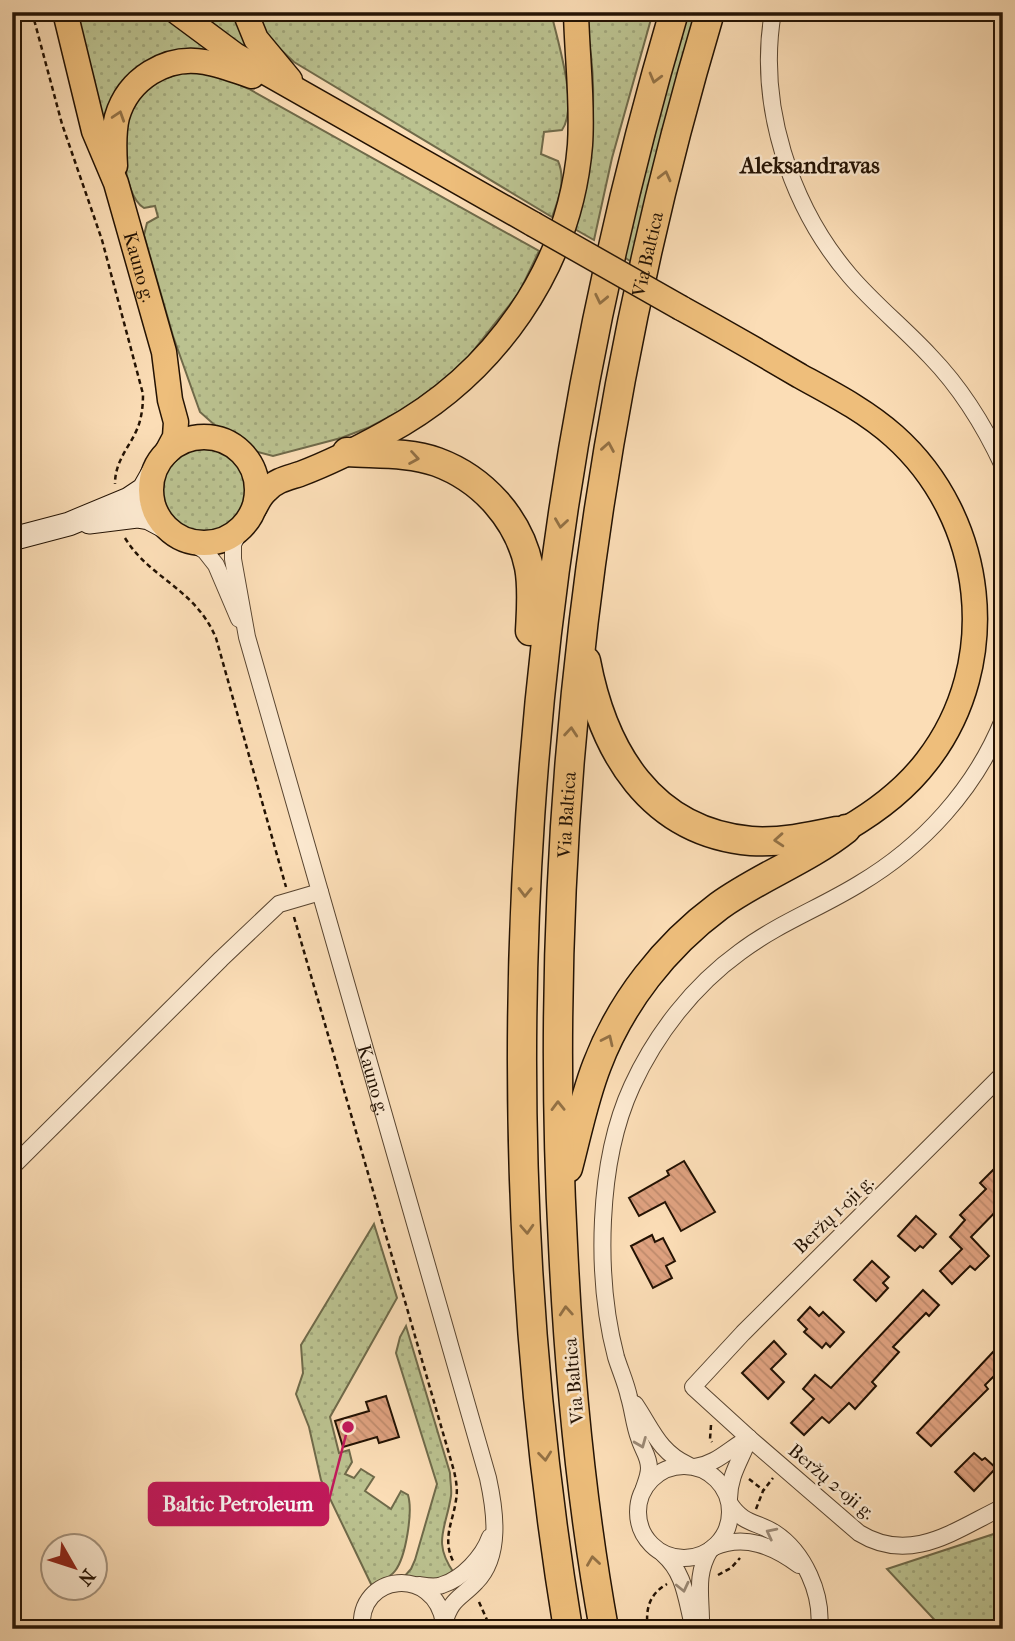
<svg xmlns="http://www.w3.org/2000/svg" width="1015" height="1641" viewBox="0 0 1015 1641" font-family="'IM FELL French Canon',serif">
<style>
.grass{fill:url(#grass-dots);stroke:#6f6a4a;stroke-width:2}
.building{fill:url(#building-back-hatch);stroke:#231203;stroke-width:2}
.lines{fill:none;stroke-linecap:round;stroke-linejoin:round}
.street-casing{stroke:#594530;stroke-width:18}
.secondary-casing{stroke:#231203;stroke-width:25}
.primary-casing{stroke:#231203;stroke-width:27}
.highway-casing{stroke:#231203;stroke-width:31}
.path{stroke:#231203;stroke-width:2.5;stroke-dasharray:5 3.5;stroke-linecap:butt}
.street{stroke:#fce9d0;stroke-width:16}
.secondary{stroke:#fce9d0;stroke-width:23}
.primary{stroke:#eebe7b;stroke-width:24}
.highway{stroke:#eebe7b;stroke-width:28}
.primary-bridge-casing{stroke:#231203;stroke-width:27;stroke-linecap:butt}
.primary-bridge{stroke:#eebe7b;stroke-width:24}
.oneway{stroke:#937145}
.oneway2{stroke:#9a8874}
.labels{text-anchor:middle;stroke-width:5;stroke-linejoin:round;paint-order:stroke}
.street-label{font-size:19px;fill:#231203;stroke:#fce9d0}
.quarter-label{font-size:23px;font-weight:bold;fill:#231203;stroke:#fce9d0}
.leader{fill:none;stroke:#c2185b;stroke-width:2.5}
.callout-dot{fill:#c2185b;stroke:#fce9d0;stroke-width:2.5}
.callout{fill:#c2185b;stroke:#c2185b;stroke-width:2.5}
.callout-label{font-size:21px;text-anchor:middle;font-weight:bold;fill:#fff}
</style>
<defs>
<pattern id="grass-dots" width="8" height="8" patternUnits="userSpaceOnUse" patternTransform="scale(1.75)"><rect width="8" height="8" fill="#bbc290"/><path d="M2 2h.1M6 6h.1" fill="none" stroke="#a0a67b" stroke-width="1.8" stroke-linecap="round"/></pattern>
<pattern id="building-back-hatch" width="6" height="6" patternUnits="userSpaceOnUse" patternTransform="scale(1.75)"><rect width="6" height="6" fill="#dea17f"/><path d="M-1 5l2 2M0 0l6 6M5-1l2 2" fill="none" stroke="#be8a6c"/></pattern>
</defs>
<rect width="100%" height="100%" fill="#fbddb6"/>
<filter id="stains"><feTurbulence type="fractalNoise" baseFrequency=".00286" numOctaves="4"/><feColorMatrix values="0 0 0 0 .2 0 0 0 0 .09 0 0 0 0 .02 0 0 0 .5 -.17"/></filter>
<radialGradient id="worn" r=".72"><stop offset=".6" stop-color="#630" stop-opacity="0"/><stop offset="1" stop-color="#630" stop-opacity=".3"/></radialGradient>
<!-- grass -->
<g class="grass">
<path d="M76,12H162L185,33L224,57L179,52L106,136Z"/>
<path d="M199,12H235L251,53Z"/>
<path d="M254,12H551C557,40 579,106 562,130L544,132L541,154L558,161C566,179 559,199 552,217L294,62L265,35Z"/>
<path d="M583,12H653L612,158L594,240L573,228C579,200 589,171 591,143C595,100 594,53 583,12Z"/>
<path d="M687,12H699L633,263L621,255Z"/>
<path d="M187,71L223,77L249,89L539,251L519,293L458,370L404,409L370,427L341,438L273,456L254,451L237,437L218,428L200,412L173,336L144,235L147,223L158,217L155,206L144,208C121,194 119,125 133,105C147,83 164,78 187,71Z"/>
<circle cx="203" cy="490" r="44"/>
<path d="M374,1224L397,1298L330,1417L339,1453L349,1450L352,1462L345,1474L354,1478L361,1469L374,1477L365,1491L391,1509L401,1491L408,1495C413,1511 406,1557 395,1571C390,1578 379,1582 372,1586L321,1480L309,1427L296,1394L303,1373L301,1345Z"/>
<path d="M406,1326L450,1473C450,1481 452,1489 451,1496C446,1529 432,1542 454,1573L443,1579L403,1578L411,1569L415,1560L437,1484L396,1353L400,1337Z"/>
<path d="M1003,1531V1629H943L887,1569Z"/>
</g>
<!-- building -->
<g class="building">
<path d="M1003,1160V1204L971,1237L989,1256L975,1270L970,1266L952,1284L940,1271L962,1249L950,1237L965,1220L960,1215L986,1189L980,1183Z"/>
<path d="M684,1161L715,1212L681,1231L665,1202L639,1216L629,1198L669,1175L667,1171Z"/>
<path d="M916,1216L936,1234L923,1248L920,1246L915,1251L898,1236Z"/>
<path d="M652,1235L655,1242L663,1238L675,1261L666,1266L672,1278L653,1288L631,1246Z"/>
<path d="M872,1261L889,1277L883,1283L888,1288L876,1301L854,1280Z"/>
<path d="M923,1290L939,1305L929,1316L926,1313L893,1347L899,1352L872,1382L876,1386L855,1409L849,1403L829,1423L822,1417L804,1435L791,1423L814,1399L803,1389L815,1375L831,1388Z"/>
<path d="M810,1307L819,1316L823,1312L844,1332L830,1347L826,1343L822,1348L804,1332L807,1329L798,1320Z"/>
<path d="M774,1341L786,1354L771,1369L784,1382L768,1399L742,1373Z"/>
<path d="M993,1352L1003,1362V1367L985,1385L988,1389L931,1446L917,1433Z"/>
<path d="M386,1396L399,1437L379,1443L377,1437L343,1447L335,1421L369,1411L366,1402Z"/>
<path d="M974,1453L982,1460L985,1458L996,1468L974,1491L955,1472Z"/>
</g>
<g class="lines">
<!-- street casing -->
<g class="street-casing">
<g id="street">
<path d="M773,12C757,104 790,206 850,276C875,305 904,328 930,356C961,388 984,425 1003,466"/>
<path id="s1" d="M242,527L233,544V559L247,637L488,1478C495,1510 502,1556 476,1582C460,1599 451,1598 444,1624"/>
<path d="M191,542L205,551L216,565L239,619"/>
<path d="M1003,1074L743,1333L693,1387L749,1438L859,1533C911,1565 955,1530 1003,1507"/>
<path d="M12,1167L221,959L279,904L320,892"/>
<path d="M635,1404C652,1429 659,1452 688,1465"/>
<circle cx="684" cy="1512" r="46"/>
<path d="M695,1467C717,1464 730,1448 749,1438"/>
<path d="M644,1488C646,1482 649,1475 649,1468C649,1456 642,1449 639,1438C634,1425 633,1410 629,1397C626,1383 620,1370 616,1357C595,1277 597,1162 632,1086C656,1034 693,986 740,952C777,924 820,908 859,884C923,846 975,789 1003,720"/>
<path d="M729,1499C729,1475 741,1460 749,1438"/>
<path d="M730,1504C744,1525 756,1521 775,1533C804,1552 823,1594 819,1629"/>
<path d="M714,1547C745,1534 773,1546 799,1565"/>
<path d="M663,1554C686,1574 686,1601 694,1629"/>
<path d="M419,1585C426,1586 435,1588 442,1585C462,1579 483,1557 490,1537"/>
<path d="M362,1629C357,1573 435,1565 444,1623"/>
<path d="M701,1629C702,1599 694,1576 710,1550"/>
</g>
</g>
<!-- secondary casing -->
<g class="secondary-casing">
<g id="secondary">
<path d="M89,522L137,516L149,518L164,526"/>
<path d="M12,539L69,524L129,499L144,489L153,473"/>
</g>
</g>
<!-- primary casing -->
<g class="primary-casing">
<g id="primary">
<path id="s2" d="M65,12L94,131L116,183L164,352L170,400L176,422L175,437L167,452"/>
<path d="M177,12L235,55L533,224"/>
<path d="M245,12L256,39L290,80"/>
<path d="M115,166C114,150 113,133 117,117C128,79 166,55 205,62C221,65 237,71 252,76"/>
<path d="M681,308C721,330 761,353 800,376C833,394 866,411 894,436C986,518 1003,663 927,761C905,790 877,811 846,829"/>
<circle cx="204" cy="490" r="53"/>
<path d="M255,507C258,501 262,494 267,490C276,480 288,478 300,474C329,463 359,448 386,433C494,375 570,268 580,145C583,101 577,57 576,12"/>
</g>
</g>
<!-- highway casing -->
<g class="highway-casing">
<g id="highway">
<path d="M347,452C376,454 409,452 437,462C483,479 519,519 529,567C533,588 531,610 530,631"/>
<path d="M586,661C603,751 650,832 751,841C780,843 809,837 837,831"/>
<path d="M568,1168C577,1134 584,1098 597,1065C621,1002 665,946 719,906C759,877 807,860 846,829"/>
<path d="M568,1629C480,1091 520,535 674,12"/>
<path id="s3" d="M604,1629C581,1502 569,1373 563,1245C541,829 591,411 710,12"/>
</g>
</g>
<!-- path -->
<g class="path">
<path d="M32,12L62,124L102,240L143,394C143,405 142,416 138,427C130,447 115,460 115,484"/>
<path d="M125,538C150,579 195,588 216,638L286,887"/>
<path d="M294,917L454,1471C456,1480 458,1490 456,1500C453,1522 442,1538 453,1561"/>
<path d="M711,1425L710,1439L712,1442"/>
<path d="M749,1479L763,1490"/>
<path d="M756,1509L763,1491L773,1478"/>
<path d="M718,1575L731,1568L740,1558"/>
<path d="M479,1602L491,1629"/>
<path d="M648,1629C645,1610 649,1594 667,1584"/>
</g>
<!-- street -->
<use href="#street" class="street"/>
<!-- secondary -->
<use href="#secondary" class="secondary"/>
<!-- primary -->
<use href="#primary" class="primary"/>
<!-- highway -->
<use href="#highway" class="highway"/>
<!-- primary-bridge casing -->
<g class="primary-bridge-casing">
<path id="primary-bridge" d="M533,224L681,308"/>
</g>
<!-- primary-bridge -->
<use href="#primary-bridge" class="primary-bridge"/>
</g>
<!-- one-way arrows -->
<defs><path id="oneway-chevron" d="M-2-3.5L2.5 0L-2 3.5" fill="none" stroke-width="1.6" stroke-linecap="round" stroke-linejoin="round" transform="scale(1.75)"/></defs>
<g class="oneway">
<use href="#oneway-chevron" transform="translate(655 78) rotate(105)"/>
<use href="#oneway-chevron" transform="translate(119 116) rotate(-72)"/>
<use href="#oneway-chevron" transform="translate(665 176) rotate(-76)"/>
<use href="#oneway-chevron" transform="translate(601 299) rotate(102)"/>
<use href="#oneway-chevron" transform="translate(608 447) rotate(-80)"/>
<use href="#oneway-chevron" transform="translate(414 458) rotate(9)"/>
<use href="#oneway-chevron" transform="translate(561 523) rotate(98)"/>
<use href="#oneway-chevron" transform="translate(571 732) rotate(-85)"/>
<use href="#oneway-chevron" transform="translate(779 840) rotate(176)"/>
<use href="#oneway-chevron" transform="translate(525 892) rotate(91)"/>
<use href="#oneway-chevron" transform="translate(608 1040) rotate(-65)"/>
<use href="#oneway-chevron" transform="translate(558 1106) rotate(-91)"/>
<use href="#oneway-chevron" transform="translate(527 1229) rotate(87)"/>
<use href="#oneway-chevron" transform="translate(566 1311) rotate(-94)"/>
<use href="#oneway-chevron" transform="translate(545 1456) rotate(84)"/>
<use href="#oneway-chevron" transform="translate(593 1561) rotate(-98)"/>
</g>
<g class="oneway2">
<use href="#oneway-chevron" transform="translate(641 1443) rotate(68)"/>
<use href="#oneway-chevron" transform="translate(771 1533) rotate(-153)"/>
<use href="#oneway-chevron" transform="translate(683 1587) rotate(77)"/>
</g>
<g class="labels">
<!-- street labels -->
<g class="street-label">
<text dy="7" stroke="none"><textPath href="#s3" startOffset="1384">Via Baltica</textPath></text>
<text dy="7" stroke="none"><textPath href="#s2" startOffset="266">Kauno g.</textPath></text>
<text dy="7" stroke="none"><textPath href="#s3" startOffset="817">Via Baltica</textPath></text>
<text dy="7" stroke="none"><textPath href="#s1" startOffset="574">Kauno g.</textPath></text>
<text transform="translate(833 1214) rotate(-44)" y="7">Beržų 1-oji g.</text>
<text transform="translate(573 1381) rotate(-95)" y="7">Via Baltica</text>
<text transform="translate(832 1481) rotate(40)" y="7">Beržų 2-oji g.</text>
</g>
<!-- quarter labels -->
<g class="quarter-label">
<text x="810" y="173">Aleksandravas</text>
</g>
</g>
<!-- callouts -->
<path class="leader" d="M348 1427L328 1504"/>
<circle class="callout-dot" cx="348" cy="1427" r="7"/>
<rect class="callout" x="149" y="1483" width="179" height="42" rx="7"/>
<g class="callout-label">
<text x="238" y="1511">Baltic Petroleum</text>
</g>
<!-- margin -->
<rect width="1015" height="1641" fill="none" stroke="#fbddb6" stroke-width="42"/>
<rect x="14" y="14" width="987" height="1613" fill="none" stroke="#231203" stroke-width="3.5"/>
<rect x="21" y="21" width="973" height="1599" fill="none" stroke="#231203" stroke-width="2"/>
<!-- north arrow -->
<g transform="translate(74 1567) rotate(129)"><circle r="33" fill="#fce9d0" stroke="#a5937e" stroke-width="2"/>
<path d="M0-5L12 26L0 18L-12 26Z" fill="#8f2418"/>
<text y="-10" font-size="19" font-weight="bold" text-anchor="middle" fill="#231203">N</text>
</g>
<rect width="100%" height="100%" filter="url(#stains)"/>
<rect width="100%" height="100%" fill="url(#worn)"/>
</svg>
